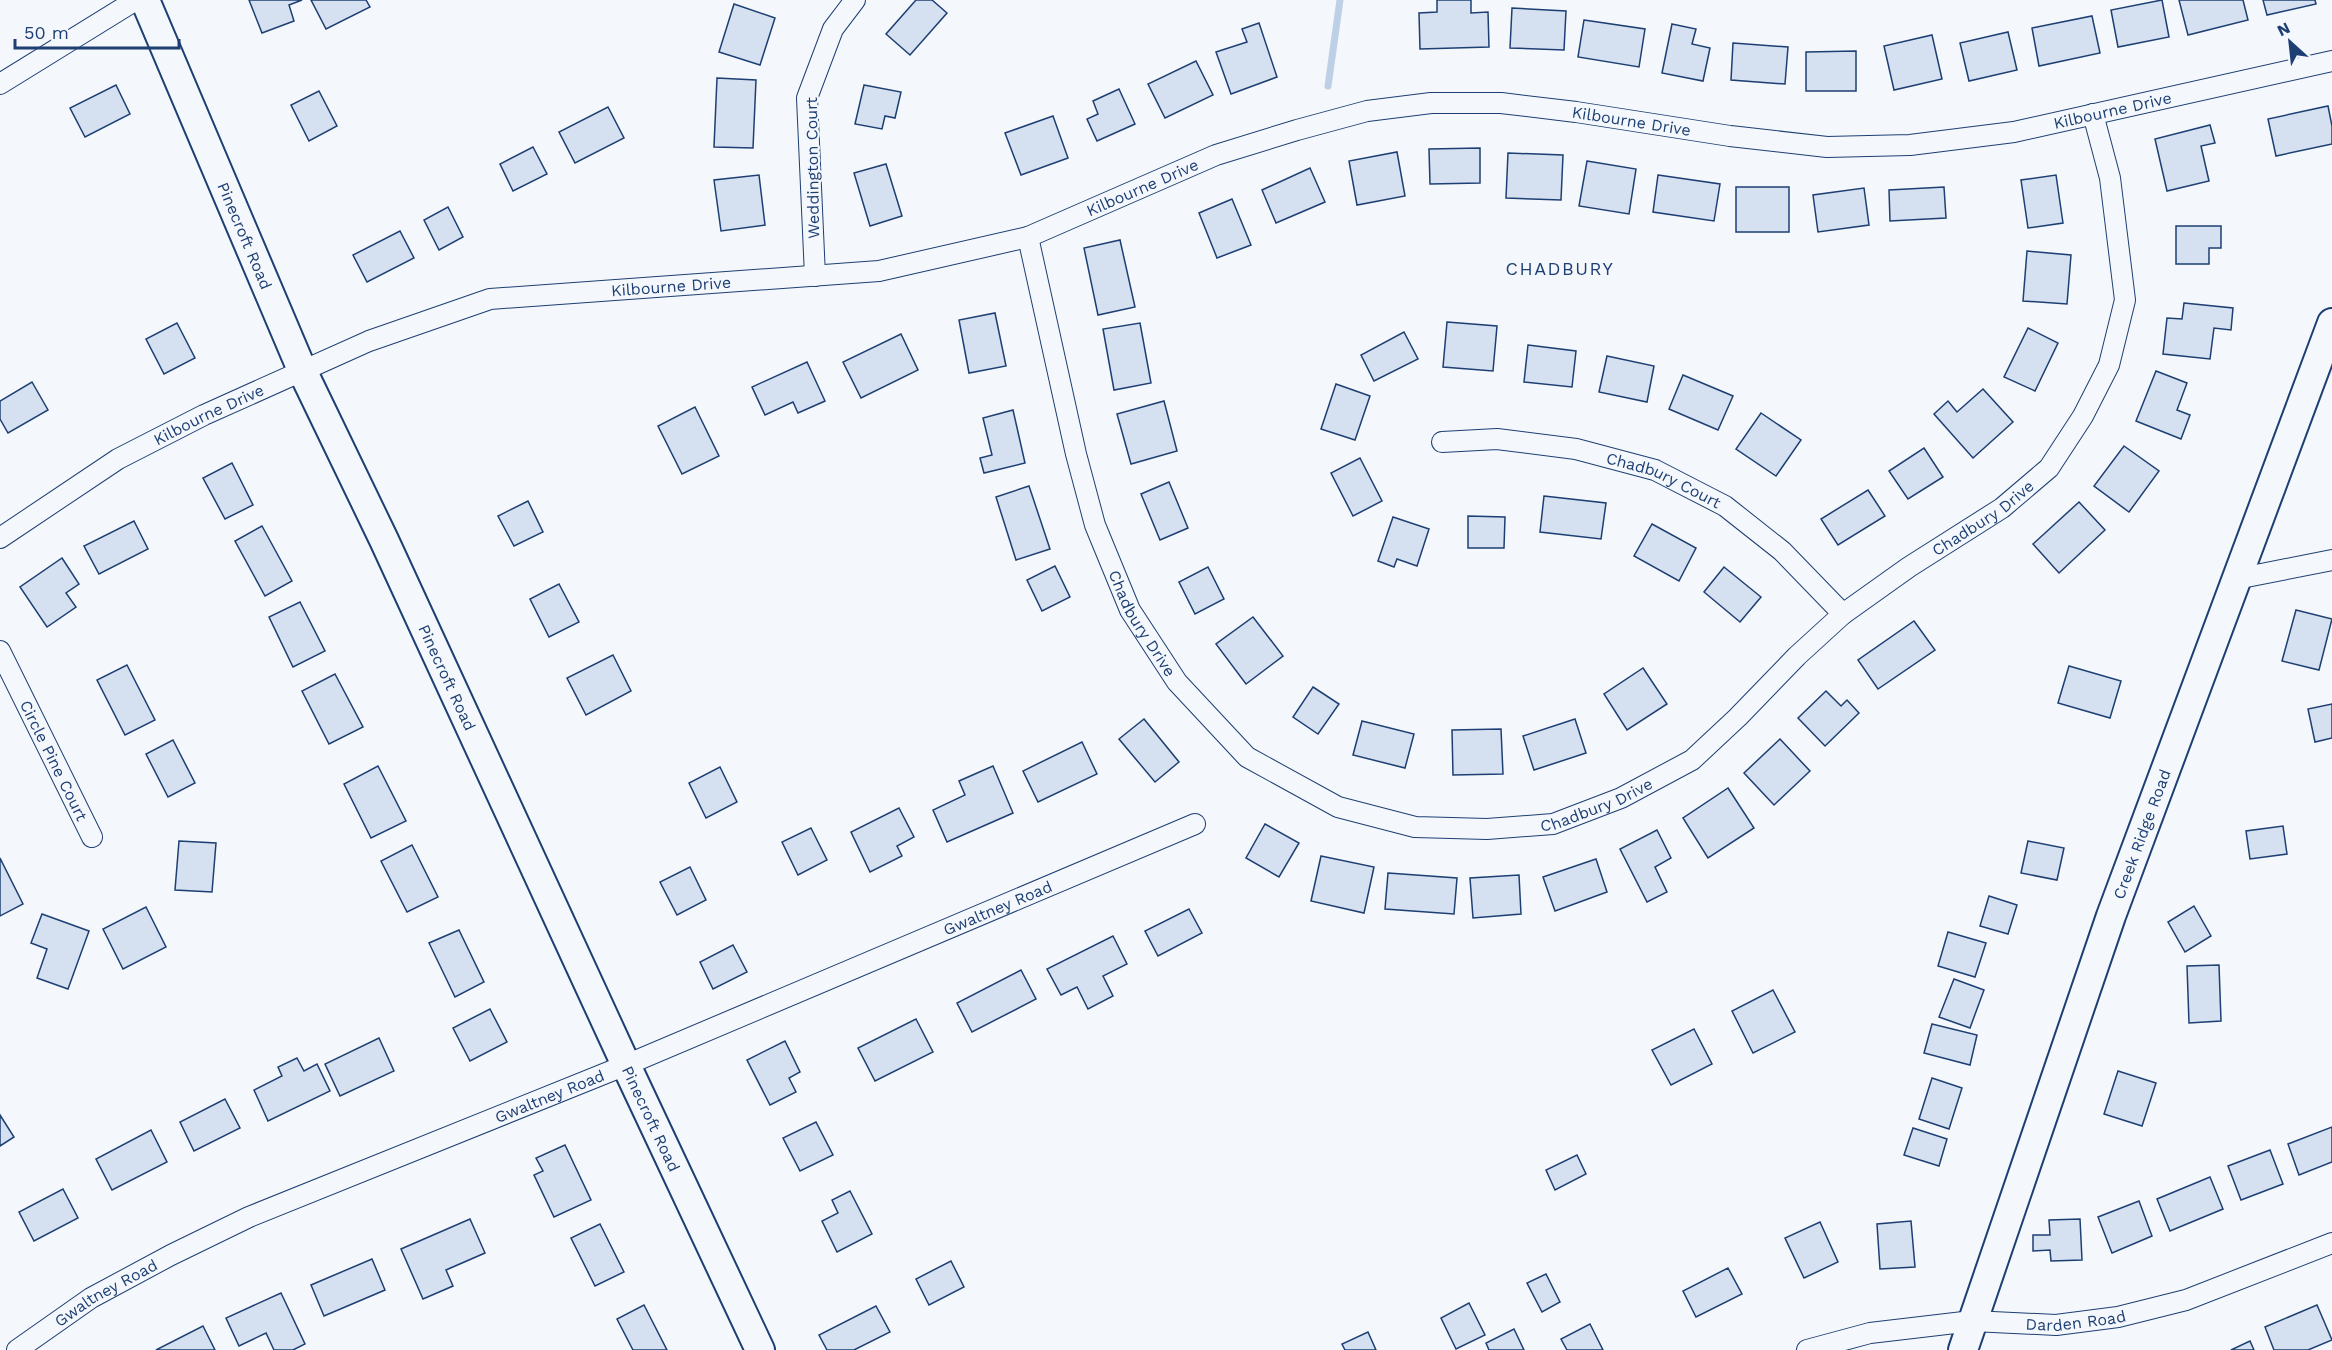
<svg xmlns="http://www.w3.org/2000/svg" width="2332" height="1350" viewBox="0 0 2332 1350" font-family="'Work Sans',sans-serif">
<style>
.lines{fill:none;stroke-linecap:round;stroke-linejoin:round}
.stream{stroke:#bed0e5;stroke-width:7}
.building{fill:#d5e0f0;stroke:#1d3f73;stroke-width:1.5}
.street-casing{stroke:#1d3f73;stroke-width:22}
.secondary-casing{stroke:#1d3f73;stroke-width:32}
.street{stroke:#f4f7fb;stroke-width:20}
.secondary{stroke:#f4f7fb;stroke-width:28}
.labels{text-anchor:middle;stroke-width:4.5;stroke-linejoin:round;paint-order:stroke}
.street-label{font-size:16px;fill:#1d3f73;stroke:#f4f7fb}
.neighbourhood-label{font-size:18px;letter-spacing:1.5px;fill:#1d3f73;stroke:#f4f7fb}
</style>
<rect width="100%" height="100%" fill="#f4f7fb"/>
<g class="lines">
<!-- stream -->
<path class="stream" d="M1328,86L1340,0"/>
</g>
<!-- building -->
<g class="building">
<path d="M249,0H302L289,5L294,21L262,33Z"/>
<path d="M311,0H366L370,7L326,29Z"/>
<path d="M916,0H932L947,13L910,55L886,34Z"/>
<path d="M1437,0H1471V13L1488,12L1489,47L1420,49L1419,13L1437,12Z"/>
<path d="M2162,0L2169,37L2118,47L2111,10Z"/>
<path d="M2179,0H2243L2248,20L2188,35Z"/>
<path d="M2263,0H2315L2316,4L2267,15Z"/>
<path d="M734,4L775,18L760,65L719,52Z"/>
<path d="M1512,8L1566,11L1564,50L1510,48Z"/>
<path d="M2092,16L2100,53L2039,66L2032,28Z"/>
<path d="M1584,20L1645,29L1639,67L1578,57Z"/>
<path d="M1259,23L1277,77L1231,94L1216,52L1247,42L1242,29Z"/>
<path d="M1672,24L1696,29L1692,44L1710,48L1703,81L1662,73Z"/>
<path d="M2008,32L2017,70L1969,81L1960,43Z"/>
<path d="M1932,35L1942,79L1894,90L1884,46Z"/>
<path d="M1733,43L1788,47L1785,84L1731,80Z"/>
<path d="M1856,51V91H1806V52Z"/>
<path d="M1196,61L1213,95L1165,118L1148,84Z"/>
<path d="M717,78L756,80L753,148L714,147Z"/>
<path d="M116,85L130,114L85,137L70,108Z"/>
<path d="M864,85L901,92L895,118L885,116L882,129L855,124Z"/>
<path d="M1119,89L1135,124L1097,141L1087,119L1098,114L1093,101Z"/>
<path d="M319,91L337,126L309,141L291,105Z"/>
<path d="M2328,106L2332,126V144L2276,156L2268,119Z"/>
<path d="M608,107L624,138L575,163L559,132Z"/>
<path d="M1053,116L1068,158L1021,175L1005,133Z"/>
<path d="M2210,125L2215,143L2201,146L2209,181L2167,191L2155,139Z"/>
<path d="M533,147L547,174L513,191L500,164Z"/>
<path d="M1480,148V183L1430,184L1429,149Z"/>
<path d="M1397,152L1405,196L1357,205L1349,161Z"/>
<path d="M1508,153L1563,155L1561,200L1506,198Z"/>
<path d="M1587,161L1636,169L1629,214L1579,206Z"/>
<path d="M886,164L902,216L870,226L854,173Z"/>
<path d="M1310,168L1325,202L1276,223L1262,190Z"/>
<path d="M759,175L765,225L721,231L714,180Z"/>
<path d="M1658,175L1720,184L1714,221L1653,212Z"/>
<path d="M2056,175L2063,223L2028,228L2021,180Z"/>
<rect x="1736" y="187" width="53" height="45"/>
<path d="M1944,187L1946,218L1890,221L1889,190Z"/>
<path d="M1864,188L1869,225L1818,232L1813,195Z"/>
<path d="M1232,199L1251,245L1217,258L1199,213Z"/>
<path d="M448,207L463,237L439,250L424,220Z"/>
<path d="M2176,226H2221V248H2209V264H2176Z"/>
<path d="M400,231L414,258L367,282L353,255Z"/>
<path d="M1120,240L1135,307L1098,315L1084,248Z"/>
<path d="M2027,251L2071,255L2067,304L2023,301Z"/>
<path d="M2184,303L2233,308L2231,330L2214,328L2210,359L2163,354L2167,318L2182,319Z"/>
<path d="M995,313L1006,366L969,373L959,320Z"/>
<path d="M1447,322L1497,326L1493,371L1443,367Z"/>
<path d="M177,323L195,358L164,374L146,339Z"/>
<path d="M1140,323L1151,383L1114,390L1103,329Z"/>
<path d="M2028,328L2058,343L2035,391L2004,377Z"/>
<path d="M1404,332L1418,359L1374,381L1361,355Z"/>
<path d="M901,334L918,370L861,398L843,362Z"/>
<path d="M1528,345L1576,351L1572,387L1524,382Z"/>
<path d="M1607,356L1654,366L1647,402L1599,392Z"/>
<path d="M807,362L825,401L798,413L793,402L765,415L752,387Z"/>
<path d="M2156,371L2187,383L2177,410L2190,415L2181,439L2136,421Z"/>
<path d="M1683,375L1733,396L1718,430L1669,409Z"/>
<path d="M32,382L48,410L8,433L0,419V401Z"/>
<path d="M1336,384L1370,396L1355,440L1321,429Z"/>
<path d="M1983,389L2013,422L1973,458L1934,414L1948,401L1957,412Z"/>
<path d="M1164,401L1177,451L1131,464L1117,414Z"/>
<path d="M695,407L719,456L682,474L658,426Z"/>
<path d="M1013,410L1025,463L984,473L980,458L992,455L983,418Z"/>
<path d="M1761,413L1801,440L1776,476L1736,449Z"/>
<path d="M2124,446L2159,471L2129,512L2094,486Z"/>
<path d="M1924,448L1943,477L1908,499L1889,471Z"/>
<path d="M1360,458L1382,501L1353,516L1331,473Z"/>
<path d="M232,463L253,505L225,519L203,478Z"/>
<path d="M1169,482L1188,528L1160,540L1141,494Z"/>
<path d="M1029,486L1050,549L1016,560L996,497Z"/>
<path d="M1868,490L1885,516L1838,545L1821,519Z"/>
<path d="M1544,496L1606,503L1601,539L1540,532Z"/>
<path d="M528,501L543,532L514,546L498,516Z"/>
<path d="M2079,502L2105,530L2059,573L2033,544Z"/>
<path d="M1468,516L1505,517L1504,548H1468Z"/>
<path d="M1393,517L1429,529L1417,566L1397,559L1394,567L1378,561Z"/>
<path d="M134,521L148,549L99,574L84,546Z"/>
<path d="M1652,524L1696,548L1679,581L1634,556Z"/>
<path d="M262,526L292,581L265,596L235,541Z"/>
<path d="M62,558L79,584L66,593L76,607L47,627L20,587Z"/>
<path d="M1055,566L1070,597L1042,611L1027,580Z"/>
<path d="M1208,567L1224,599L1195,614L1179,582Z"/>
<path d="M1724,567L1761,597L1740,622L1704,592Z"/>
<path d="M559,584L579,622L549,637L530,599Z"/>
<path d="M300,602L325,651L293,667L269,617Z"/>
<path d="M2296,610L2332,619L2319,670L2282,661Z"/>
<path d="M1253,617L1283,656L1246,684L1216,644Z"/>
<path d="M1914,621L1935,650L1878,689L1858,660Z"/>
<path d="M613,655L631,691L586,715L567,678Z"/>
<path d="M127,665L155,720L125,735L97,680Z"/>
<path d="M2069,666L2121,681L2110,718L2058,703Z"/>
<path d="M1643,668L1667,704L1627,730L1604,694Z"/>
<path d="M335,674L363,727L329,744L302,691Z"/>
<path d="M1313,687L1339,704L1318,734L1293,717Z"/>
<path d="M1826,691L1841,706L1847,700L1859,713L1825,746L1798,718Z"/>
<path d="M2332,704V738L2315,742L2308,709Z"/>
<path d="M1144,719L1179,762L1155,782L1119,739Z"/>
<path d="M1575,719L1586,753L1534,770L1523,736Z"/>
<path d="M1362,721L1414,734L1405,768L1353,755Z"/>
<path d="M1501,729L1503,774L1453,775L1452,730Z"/>
<path d="M1780,739L1810,771L1774,805L1744,773Z"/>
<path d="M173,740L195,783L168,797L146,754Z"/>
<path d="M1082,742L1097,774L1038,802L1023,771Z"/>
<path d="M378,766L406,821L371,838L344,784Z"/>
<path d="M993,766L1013,813L947,842L933,810L965,795L959,781Z"/>
<path d="M720,767L737,802L706,818L689,783Z"/>
<path d="M1728,788L1754,828L1708,858L1683,818Z"/>
<path d="M899,808L914,837L897,846L902,856L870,872L851,832Z"/>
<path d="M1265,824L1299,843L1279,877L1246,858Z"/>
<path d="M2283,826L2287,854L2250,859L2246,831Z"/>
<path d="M811,828L827,860L798,875L782,842Z"/>
<path d="M1657,830L1671,858L1655,867L1667,892L1647,902L1620,849Z"/>
<path d="M179,841L216,843L212,892L175,890Z"/>
<path d="M2028,841L2064,848L2057,880L2021,873Z"/>
<path d="M412,845L438,897L407,912L381,861Z"/>
<path d="M1321,856L1374,867L1364,913L1311,901Z"/>
<path d="M0,858L23,904L0,916Z"/>
<path d="M1596,859L1607,892L1555,911L1543,877Z"/>
<path d="M690,867L706,900L677,915L660,882Z"/>
<path d="M1388,873L1457,878L1454,914L1385,909Z"/>
<path d="M1519,875L1521,914L1473,918L1470,878Z"/>
<path d="M1989,896L2017,905L2008,934L1980,926Z"/>
<path d="M2194,906L2211,936L2185,952L2168,922Z"/>
<path d="M146,907L166,947L123,969L103,929Z"/>
<path d="M1189,909L1202,933L1158,956L1145,931Z"/>
<path d="M42,914L89,931L68,989L37,978L47,949L31,943Z"/>
<path d="M459,930L484,982L455,997L429,943Z"/>
<path d="M1948,932L1986,943L1975,977L1938,966Z"/>
<path d="M1113,936L1127,964L1103,976L1113,996L1088,1009L1077,987L1061,995L1047,969Z"/>
<path d="M733,945L747,972L713,989L700,962Z"/>
<path d="M2219,965L2221,1021L2189,1023L2187,966Z"/>
<path d="M1021,970L1036,999L972,1032L957,1003Z"/>
<path d="M1954,979L1984,990L1970,1028L1939,1017Z"/>
<path d="M1773,990L1795,1032L1753,1053L1732,1011Z"/>
<path d="M490,1009L507,1042L470,1061L453,1028Z"/>
<path d="M916,1019L933,1052L875,1081L858,1048Z"/>
<path d="M1932,1024L1977,1035L1970,1065L1924,1053Z"/>
<path d="M1694,1029L1712,1064L1671,1085L1652,1050Z"/>
<path d="M379,1038L394,1071L340,1096L325,1064Z"/>
<path d="M785,1041L800,1072L789,1078L796,1092L770,1105L747,1060Z"/>
<path d="M297,1058L304,1071L317,1064L330,1091L268,1121L254,1090L282,1076L278,1067Z"/>
<path d="M2118,1071L2156,1083L2142,1126L2104,1114Z"/>
<path d="M1932,1078L1962,1088L1949,1129L1919,1119Z"/>
<path d="M225,1099L240,1128L194,1151L180,1122Z"/>
<path d="M0,1115L14,1137L0,1146Z"/>
<path d="M816,1122L833,1155L800,1171L783,1138Z"/>
<path d="M2332,1127V1162L2299,1175L2288,1144Z"/>
<path d="M1913,1128L1947,1139L1939,1166L1904,1155Z"/>
<path d="M151,1130L167,1162L112,1190L96,1159Z"/>
<path d="M565,1145L591,1200L554,1217L534,1175L543,1171L536,1158Z"/>
<path d="M2270,1150L2283,1184L2241,1200L2228,1166Z"/>
<path d="M1577,1155L1586,1174L1555,1190L1546,1170Z"/>
<path d="M2210,1177L2223,1209L2170,1231L2157,1199Z"/>
<path d="M63,1189L78,1218L34,1241L19,1212Z"/>
<path d="M850,1191L872,1234L837,1252L822,1221L838,1213L832,1200Z"/>
<path d="M2139,1201L2152,1236L2112,1253L2098,1217Z"/>
<path d="M470,1219L485,1253L446,1270L453,1286L423,1299L401,1249Z"/>
<path d="M2080,1219L2082,1260L2051,1261L2050,1250L2033,1251V1235H2050L2049,1220Z"/>
<path d="M1911,1221L1915,1267L1880,1269L1877,1224Z"/>
<path d="M1820,1222L1838,1262L1804,1278L1785,1238Z"/>
<path d="M600,1224L624,1272L595,1286L571,1238Z"/>
<path d="M372,1259L385,1290L324,1316L311,1285Z"/>
<path d="M951,1261L964,1287L929,1305L916,1279Z"/>
<path d="M1728,1268L1742,1294L1696,1317L1683,1291Z"/>
<path d="M1546,1274L1560,1302L1542,1312L1527,1283Z"/>
<path d="M281,1293L305,1344L293,1350H274L266,1333L239,1346L226,1318Z"/>
<path d="M1469,1303L1485,1335L1456,1349L1441,1318Z"/>
<path d="M644,1305L667,1350H633L617,1319Z"/>
<path d="M2317,1305L2332,1340L2308,1350H2274L2265,1327Z"/>
<path d="M876,1306L890,1332L854,1350H827L819,1335Z"/>
<path d="M1590,1324L1603,1350H1567L1561,1339Z"/>
<path d="M203,1326L215,1350H156Z"/>
<path d="M1514,1329L1524,1350H1489L1486,1343Z"/>
<path d="M1368,1332L1376,1350H1345L1342,1344Z"/>
<path d="M2250,1341L2254,1350H2231Z"/>
</g>
<g class="lines">
<!-- street casing -->
<g class="street-casing">
<g id="street">
<path d="M0,84L136,0"/>
<path id="s1" d="M1028,237L1076,454L1095,525L1130,610L1177,682L1247,757L1338,807L1415,827L1487,829L1553,824L1621,798L1692,760L1738,717L1797,656L1843,614L1909,567L2002,508L2049,468L2083,416L2109,365L2125,300L2110,178L2093,114"/>
<path d="M815,276L807,98L833,29L855,0"/>
<path id="s2" d="M1442,442L1497,439L1576,449L1655,470L1725,506L1782,551L1843,614"/>
<path id="s3" d="M0,538L118,459L204,415L369,341L490,299L879,271L1028,237L1216,155L1297,130L1367,111L1431,103H1501L1576,112L1730,136L1827,147L1910,145L2014,132L2332,61"/>
<path d="M2236,579L2332,560"/>
<path id="s4" d="M0,651L92,837"/>
<path id="s5" d="M17,1350L91,1298L171,1255L249,1217L626,1065L1195,824"/>
<path id="s6" d="M1807,1350L1870,1333L1972,1321L2056,1325L2118,1317L2186,1300L2332,1243"/>
</g>
</g>
<!-- secondary casing -->
<g class="secondary-casing">
<g id="secondary">
<path id="s7" d="M145,0L302,370L384,540L626,1065L760,1350"/>
<path id="s8" d="M1963,1350L2111,916L2332,323"/>
</g>
</g>
<!-- street -->
<use href="#street" class="street"/>
<!-- secondary -->
<use href="#secondary" class="secondary"/>
</g>
<g class="labels">
<!-- street labels -->
<g class="street-label">
<text dy="6" stroke="none"><textPath href="#s3" startOffset="2205">Kilbourne Drive</textPath></text>
<text dy="6" stroke="none"><textPath href="#s3" startOffset="1719">Kilbourne Drive</textPath></text>
<text transform="translate(812 168) rotate(-91)" y="6">Weddington Court</text>
<text dy="6" stroke="none"><textPath href="#s3" startOffset="1215">Kilbourne Drive</textPath></text>
<text dy="6" stroke="none"><textPath href="#s7" startOffset="256">Pinecroft Road</textPath></text>
<text dy="6" stroke="none"><textPath href="#s3" startOffset="729">Kilbourne Drive</textPath></text>
<text dy="6" stroke="none"><textPath href="#s3" startOffset="243">Kilbourne Drive</textPath></text>
<text dy="6" stroke="none"><textPath href="#s2" startOffset="228">Chadbury Court</textPath></text>
<text dy="6" stroke="none"><textPath href="#s1" startOffset="1431">Chadbury Drive</textPath></text>
<text dy="6" stroke="none"><textPath href="#s1" startOffset="405">Chadbury Drive</textPath></text>
<text dy="6" stroke="none"><textPath href="#s7" startOffset="742">Pinecroft Road</textPath></text>
<text dy="6" stroke="none"><textPath href="#s4" startOffset="122">Circle Pine Court</textPath></text>
<text dy="6" stroke="none"><textPath href="#s1" startOffset="945">Chadbury Drive</textPath></text>
<text dy="6" stroke="none"><textPath href="#s8" startOffset="546">Creek Ridge Road</textPath></text>
<text dy="6" stroke="none"><textPath href="#s5" startOffset="1078">Gwaltney Road</textPath></text>
<text dy="6" stroke="none"><textPath href="#s5" startOffset="592">Gwaltney Road</textPath></text>
<text dy="6" stroke="none"><textPath href="#s7" startOffset="1228">Pinecroft Road</textPath></text>
<text dy="6" stroke="none"><textPath href="#s5" startOffset="106">Gwaltney Road</textPath></text>
<text dy="6" stroke="none"><textPath href="#s6" startOffset="272">Darden Road</textPath></text>
</g>
<!-- neighbourhood labels -->
<g class="neighbourhood-label">
<text x="1560" y="275">CHADBURY</text>
</g>
</g>
<!-- north arrow -->
<g transform="translate(2290 42) rotate(333)" stroke="#f4f7fb" stroke-width="4.5" paint-order="stroke">
<path d="M0-4.5L10 22L0 15L-10 22Z" fill="#1d3f73"/>
<text y="-9" font-size="16" font-weight="bold" text-anchor="middle" fill="#1d3f73">N</text>
</g>
<!-- scale -->
<path d="M15 39v9h164v-9" fill="none" stroke="#1d3f73" stroke-width="3"/>
<text x="24" y="39" font-size="18" fill="#1d3f73" stroke="#f4f7fb" stroke-width="4.5" paint-order="stroke">50 m</text>
</svg>
